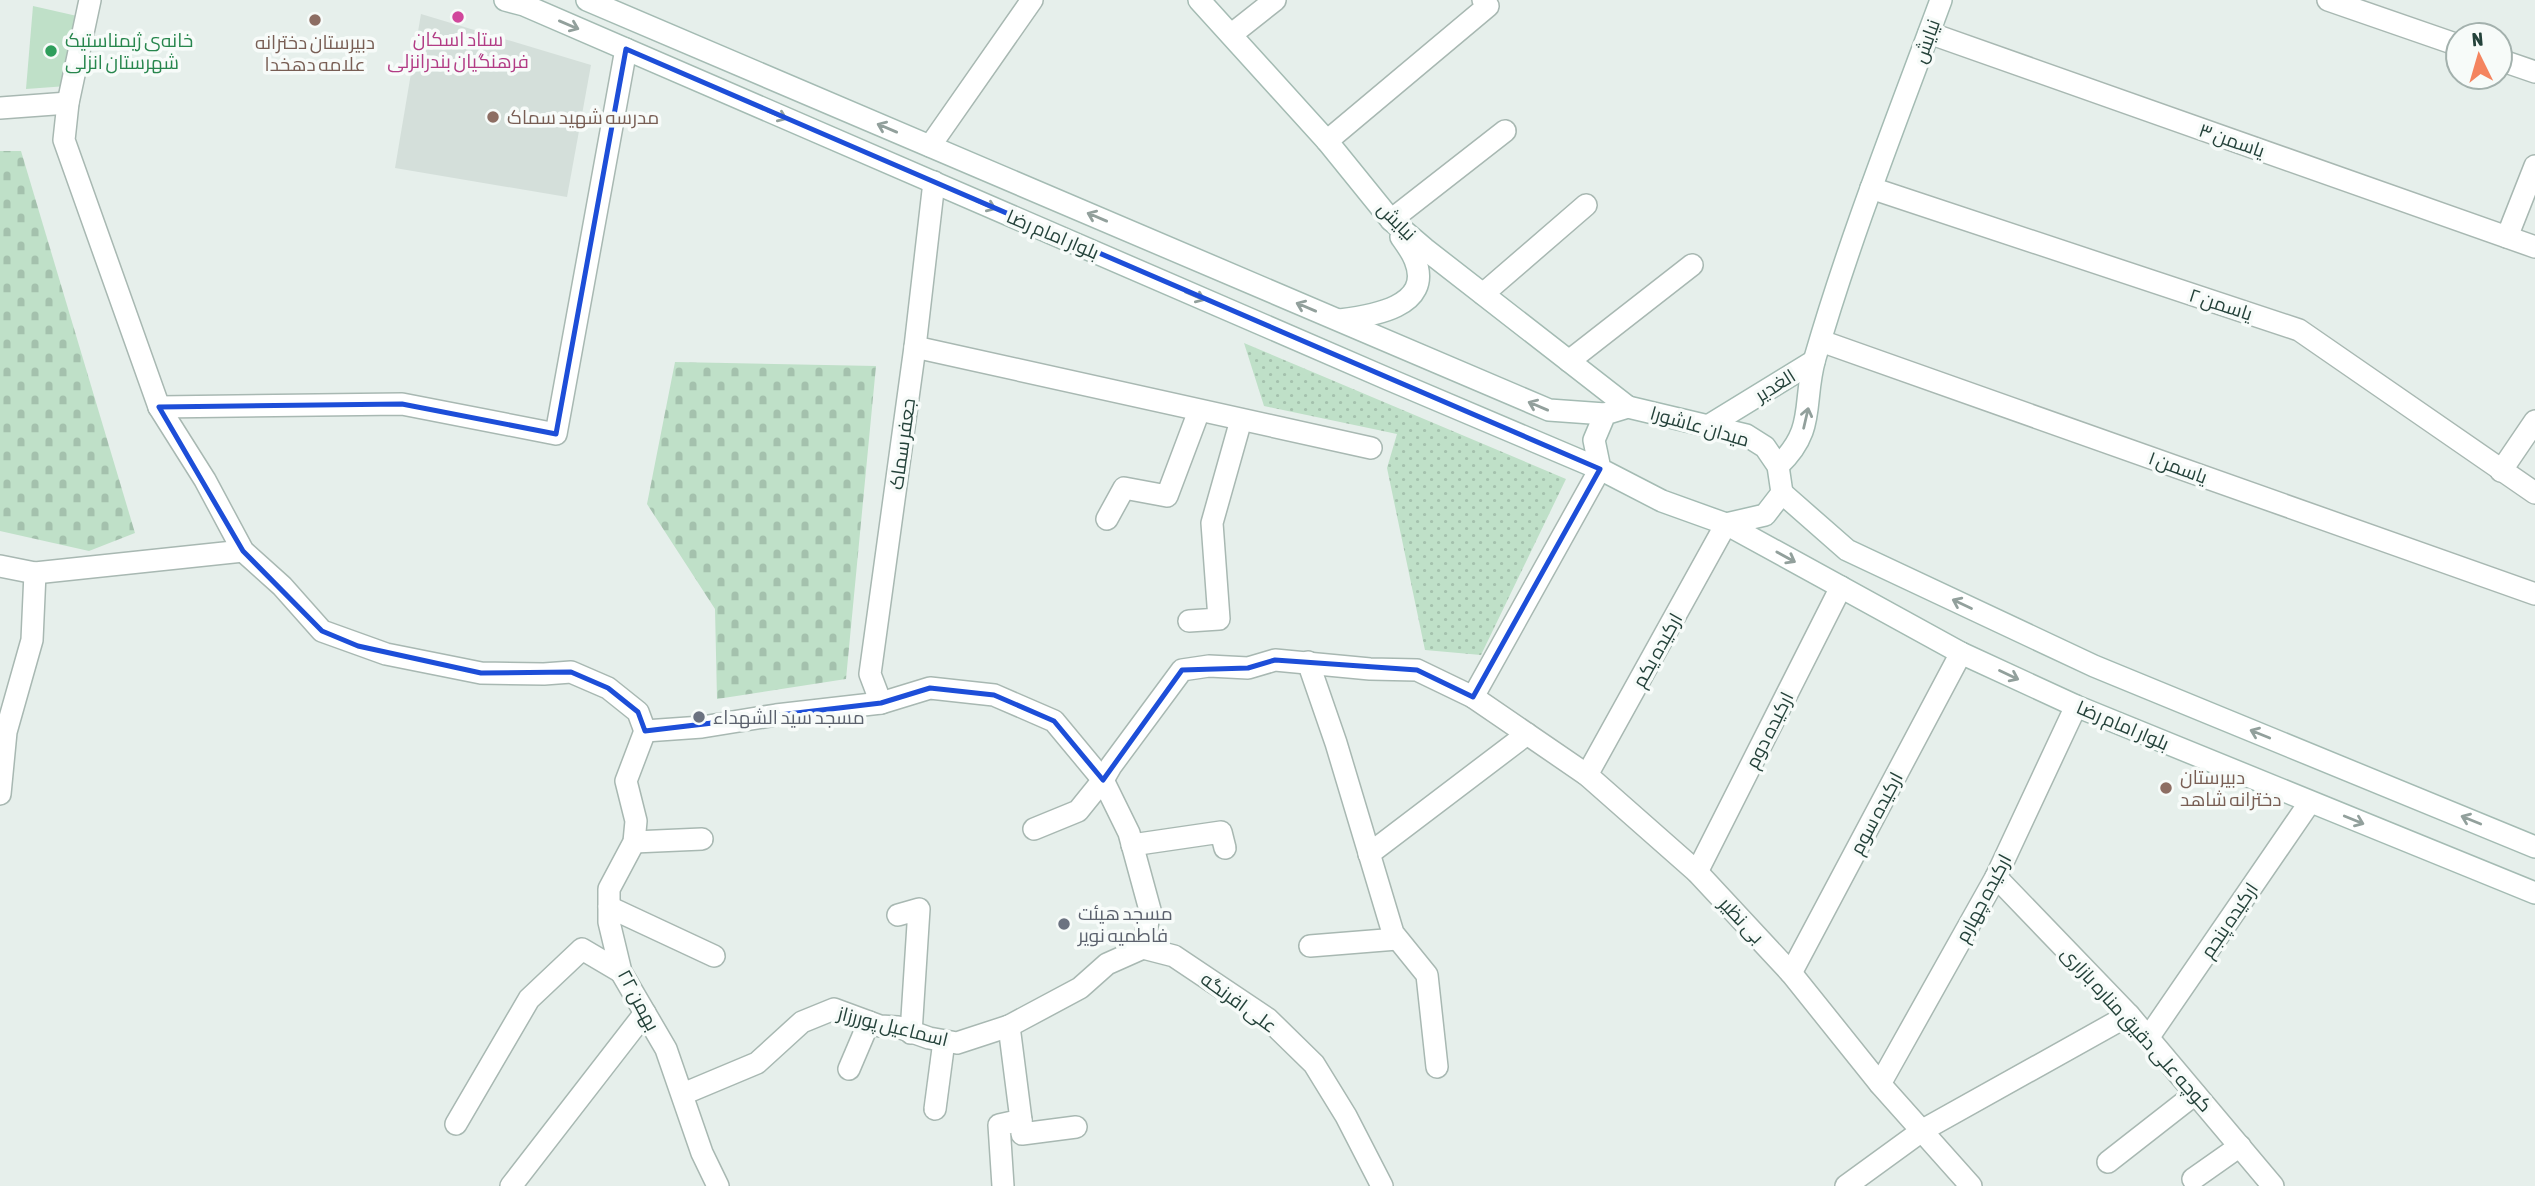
<svg xmlns="http://www.w3.org/2000/svg" width="2535" height="1186" viewBox="0 0 2535 1186" font-family="'Asap Condensed',Cairo,sans-serif">
<style>
.built{fill:#d4dfda}
.grass{fill:url(#grass-dots)}
.cemetery{fill:url(#cemetery-stones)}
.pitch{fill:#bfe0c8}
.lines{fill:none;stroke-linecap:round;stroke-linejoin:round}
.street-casing{stroke:#a8b8b2;stroke-width:24}
.secondary-casing{stroke:#a4bbb3;stroke-width:24}
.street{stroke:#fff;stroke-width:21}
.secondary{stroke:#fff;stroke-width:21}
.oneway{stroke:#92a09c}
.marked{fill:none;stroke:#1d4ed8;stroke-width:5;stroke-linejoin:round}
.hotel-dot{fill:#d1479c;stroke:#f7fbf9;stroke-width:2.5}
.education-dot{fill:#8d6e63;stroke:#f7fbf9;stroke-width:2.5}
.leisure-dot{fill:#2e9e5b;stroke:#f7fbf9;stroke-width:2.5}
.worship-dot{fill:#6b7280;stroke:#f7fbf9;stroke-width:2.5}
.labels{text-anchor:middle;stroke-width:7;stroke-linejoin:round;paint-order:stroke}
.hotel-label{font-size:19px;fill:#b23c85;stroke:#f7fbf9}
.leisure-label{font-size:19px;fill:#27864d;stroke:#f7fbf9;text-anchor:start}
.street-label{font-size:19px;fill:#24423a;stroke:#f7fbf9}
.education-label{font-size:19px;fill:#785e54;stroke:#f7fbf9;text-anchor:start}
.worship-label{font-size:19px;fill:#5b616d;stroke:#f7fbf9;text-anchor:start}
</style>
<defs>
<pattern id="grass-dots" width="8" height="8" patternUnits="userSpaceOnUse" patternTransform="scale(1.75)"><rect width="8" height="8" fill="#bfe0c8"/><path d="M2 2h.1M6 6h.1" fill="none" stroke="#a4c1ad" stroke-width="1.8" stroke-linecap="round"/></pattern>
<pattern id="cemetery-stones" width="16" height="16" patternUnits="userSpaceOnUse" patternTransform="scale(1.75)"><rect width="16" height="16" fill="#bfe0c8"/><path d="M2 7V4a2 2 0 0 1 4 0v3zM10 15v-3a2 2 0 0 1 4 0v3z" fill="#a4c1ad"/></pattern>
</defs>
<rect width="100%" height="100%" fill="#e6efeb"/>
<!-- built -->
<path class="built" d="M421,14L591,65L567,197L395,168Z"/>
<!-- grass -->
<path class="grass" d="M1244,343L1566,479L1481,655L1425,650L1387,468L1397,434L1264,406Z"/>
<!-- cemetery -->
<g class="cemetery">
<path d="M0,151H21L135,533L89,551L0,531Z"/>
<path d="M675,362L876,366L846,679L717,699L715,609L647,504Z"/>
</g>
<!-- pitch -->
<path class="pitch" d="M33,6L77,16L67,86L26,89Z"/>
<g class="lines">
<!-- street casing -->
<g class="street-casing">
<g id="street">
<path d="M90,0L68,103L64,140L159,407L205,480L243,551L282,586L322,631L386,654L481,673L544,674L571,672L608,688L638,712L645,731L702,727L776,715L881,703L930,688L994,695L1054,721L1103,780L1129,833L1150,910L1143,948"/>
<path d="M2328,0L2458,45"/>
<path d="M1929,33L2535,247"/>
<path d="M1232,34L1275,0"/>
<path d="M2500,60L2535,72"/>
<path d="M0,108L68,103"/>
<path d="M1327,141L1488,6L1483,0"/>
<path d="M930,146L1032,0"/>
<path d="M1871,188L2299,330L2535,493"/>
<path d="M1391,220L1505,131"/>
<path d="M2507,237L2535,166"/>
<path d="M1483,294L1586,205"/>
<path d="M1821,341L2535,594"/>
<path d="M915,347L1371,448"/>
<path d="M1569,361L1692,265"/>
<path d="M159,407L402,404L556,434L626,49"/>
<path d="M2501,471L2535,421"/>
<path d="M1107,519L1124,488L1167,496L1199,411"/>
<path d="M0,566L35,573L243,551"/>
<path d="M1189,621L1219,619L1212,523L1241,420"/>
<path d="M1308,662L1336,743L1393,933L1427,975L1437,1067"/>
<path d="M1473,697L1600,469"/>
<path d="M881,703L870,674L915,347L934,182"/>
<path d="M645,731L626,781L636,821L634,842L609,889V922L621,972L666,1049L702,1153L718,1186"/>
<path d="M1587,775L1726,524"/>
<path d="M0,794L6,732L32,640L35,573"/>
<path d="M1034,829L1078,811L1103,780L1111,766L1182,670L1209,666L1248,668L1275,660L1370,669L1417,670L1473,697L1587,775L1697,872L1791,973L1880,1084L1971,1186"/>
<path d="M634,842L702,839"/>
<path d="M1132,845L1221,832L1225,848"/>
<path d="M1369,854L1527,734"/>
<path d="M1697,872L1841,587"/>
<path d="M1996,877L2129,1015L2273,1186"/>
<path d="M609,907L714,956"/>
<path d="M898,915L919,909L911,1033"/>
<path d="M1310,946L1397,939"/>
<path d="M1143,948L1174,956L1268,1019L1314,1064L1346,1116L1382,1186"/>
<path d="M1791,973L1961,653"/>
<path d="M2148,1038L2310,802"/>
<path d="M849,1069L869,1022"/>
<path d="M1880,1084L1996,877L2076,706"/>
<path d="M683,1094L757,1063L802,1022L834,1009L880,1026L898,1027L929,1038L957,1043L1009,1026L1080,988L1107,964L1143,948"/>
<path d="M935,1109L944,1041"/>
<path d="M1021,1120L1022,1134L1076,1127"/>
<path d="M456,1124L529,999L582,949L621,972"/>
<path d="M2108,1162L2195,1094"/>
<path d="M2193,1179L2240,1146"/>
<path d="M511,1186L645,1013"/>
<path d="M1003,1186L999,1125L1021,1120L1009,1026"/>
<path d="M1846,1186L1923,1130L2129,1015"/>
</g>
</g>
<!-- secondary casing -->
<g class="secondary-casing">
<g id="secondary">
<path d="M505,0L524,5L1388,379L1600,469L1662,501L1726,524L1765,515L1782,493L1778,466L1765,447L1746,435L1628,407L1605,414L1594,440L1600,469"/>
<path d="M587,0L1549,410L1605,414"/>
<path d="M1199,0L1327,141L1391,220L1425,249L1628,407"/>
<path d="M1340,320C1371,316 1434,307 1415,260C1412,252 1406,244 1401,237"/>
<path d="M1708,426L1814,361"/>
<path d="M1778,466C1817,429 1802,403 1815,358C1850,237 1897,119 1941,0"/>
<path d="M1782,493L1847,550L2094,666L2535,847"/>
<path d="M1726,524L1961,653L2076,706L2535,893"/>
</g>
</g>
<!-- street -->
<use href="#street" class="street"/>
<!-- secondary -->
<use href="#secondary" class="secondary"/>
</g>
<!-- one-way arrows -->
<defs><path id="oneway-shaft" d="M-6 0H5M1.5-3L5.5 0L1.5 3" fill="none" stroke-width="1.6" stroke-linecap="round" stroke-linejoin="round" transform="scale(1.75)"/></defs>
<g class="oneway">
<use href="#oneway-shaft" transform="translate(569 25) rotate(23)"/>
<use href="#oneway-shaft" transform="translate(777 115) rotate(23)"/>
<use href="#oneway-shaft" transform="translate(887 128) rotate(-157)"/>
<use href="#oneway-shaft" transform="translate(986 205) rotate(23)"/>
<use href="#oneway-shaft" transform="translate(1097 217) rotate(-157)"/>
<use href="#oneway-shaft" transform="translate(1195 296) rotate(23)"/>
<use href="#oneway-shaft" transform="translate(1306 307) rotate(-157)"/>
<use href="#oneway-shaft" transform="translate(1538 406) rotate(-157)"/>
<use href="#oneway-shaft" transform="translate(1806 418) rotate(-77)"/>
<use href="#oneway-shaft" transform="translate(1786 557) rotate(29)"/>
<use href="#oneway-shaft" transform="translate(1962 604) rotate(-155)"/>
<use href="#oneway-shaft" transform="translate(2009 675) rotate(25)"/>
<use href="#oneway-shaft" transform="translate(2260 734) rotate(-158)"/>
<use href="#oneway-shaft" transform="translate(2354 820) rotate(22)"/>
<use href="#oneway-shaft" transform="translate(2471 820) rotate(-158)"/>
</g>
<!-- marked area -->
<path class="marked" d="M626,49L1600,469L1473,697L1417,670L1275,660L1248,668L1182,670L1103,780L1054,721L994,695L930,688L881,703L645,731L638,712L608,688L571,672L481,673L358,646L322,631L243,551L159,407L402,404L556,434Z"/>
<!-- markers -->
<circle class="hotel-dot" cx="458" cy="17" r="7"/>
<g class="education-dot">
<circle cx="315" cy="20" r="7"/>
<circle cx="493" cy="117" r="7"/>
<circle cx="2166" cy="788" r="7"/>
</g>
<circle class="leisure-dot" cx="51" cy="51" r="7"/>
<g class="worship-dot">
<circle cx="699" cy="717" r="7"/>
<circle cx="1064" cy="924" r="7"/>
</g>
<g class="labels">
<!-- hotel labels -->
<g class="hotel-label">
<text x="458" y="46">ستاد اسکان<tspan x="458" dy="22">فرهنگیان بندرانزلی</tspan></text>
</g>
<!-- leisure labels -->
<g class="leisure-label">
<text x="65" y="47">خانه‌ی ژیمناستیک<tspan x="65" dy="22">شهرستان انزلی</tspan></text>
</g>
<!-- street labels -->
<g class="street-label">
<text transform="translate(1926 41) rotate(-70)" y="7">نیایش</text>
<text transform="translate(2232 140) rotate(19)" y="7">یاسمن ۳</text>
<text transform="translate(1397 221) rotate(45)" y="7">نیایش</text>
<text transform="translate(1053 234) rotate(23)" y="7">بلوار امام رضا</text>
<text transform="translate(2221 304) rotate(18)" y="7">یاسمن ۲</text>
<text transform="translate(1775 385) rotate(-32)" y="7">الغدیر</text>
<text transform="translate(1700 426) rotate(16)" y="7">میدان عاشورا</text>
<text transform="translate(902 444) rotate(-82)" y="7">جعفر سماک</text>
<text transform="translate(2178 467) rotate(20)" y="7">یاسمن ۱</text>
<text transform="translate(1657 650) rotate(-61)" y="7">ارکیده یکم</text>
<text transform="translate(2123 725) rotate(23)" y="7">بلوار امام رضا</text>
<text transform="translate(1769 730) rotate(-63)" y="7">ارکیده دوم</text>
<text transform="translate(1876 813) rotate(-62)" y="7">ارکیده سوم</text>
<text transform="translate(1983 898) rotate(-62)" y="7">ارکیده چهارم</text>
<text transform="translate(1742 920) rotate(47)" y="7">بی نظیر</text>
<text transform="translate(2229 920) rotate(-56)" y="7">ارکیده پنجم</text>
<text transform="translate(639 1000) rotate(62)" y="7">۲۲ بهمن</text>
<text transform="translate(1239 1002) rotate(36)" y="7">علی افرنگه</text>
<text transform="translate(893 1026) rotate(14)" y="7">اسماعیل پوررزاز</text>
<text transform="translate(2137 1029) rotate(48)" y="7">کوچه علی دقیق مناره بازاری</text>
</g>
<!-- education labels -->
<g class="education-label">
<text x="315" y="49" text-anchor="middle">دبیرستان دخترانه<tspan x="315" dy="22">علامه دهخدا</tspan></text>
<text x="507" y="124">مدرسه شهید سماک</text>
<text x="2180" y="784">دبیرستان<tspan x="2180" dy="22">دخترانه شاهد</tspan></text>
</g>
<!-- worship labels -->
<g class="worship-label">
<text x="713" y="724">مسجد سید الشهداء</text>
<text x="1078" y="920">مسجد هیئت<tspan x="1078" dy="22">فاطمیه نویر</tspan></text>
</g>
</g>
<!-- north arrow -->
<g transform="translate(2479 56) rotate(355)"><circle r="33" fill="#f7fbf9" stroke="#a3b1ad" stroke-width="2"/>
<path d="M0-5L12 26L0 18L-12 26Z" fill="#f4845f"/>
<text y="-10" font-size="19" font-weight="bold" text-anchor="middle" fill="#24423a">N</text>
</g>
</svg>
